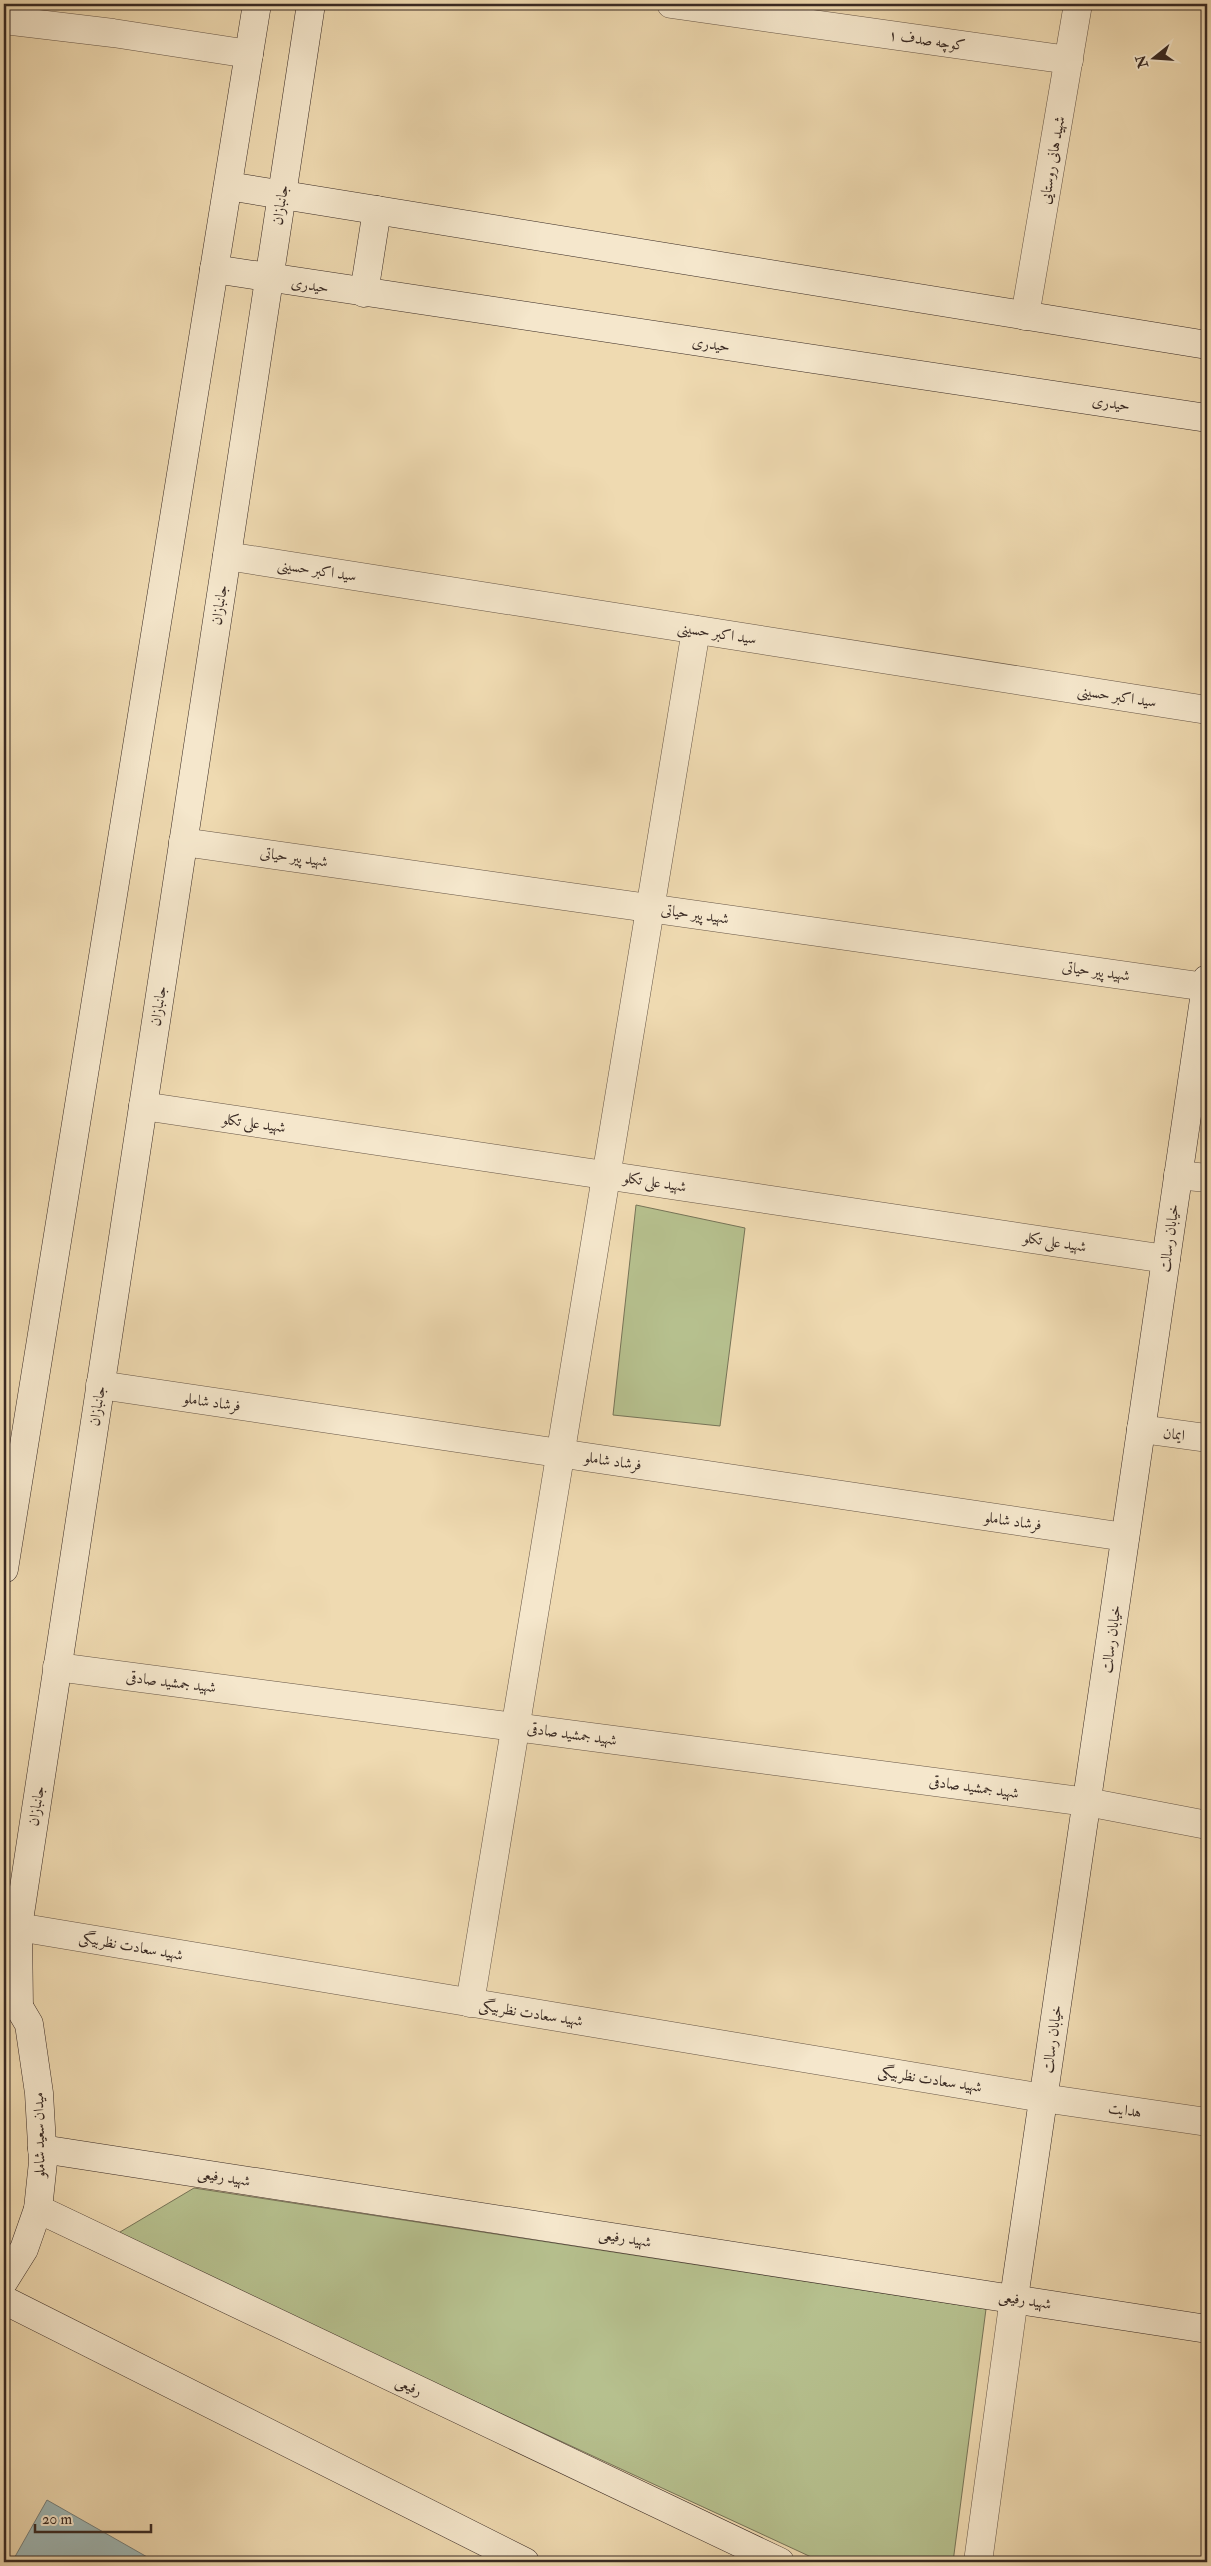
<svg xmlns="http://www.w3.org/2000/svg" width="1211" height="2566" viewBox="0 0 1211 2566" font-family="'IM FELL Double Pica',Amiri,serif">
<style>
.green{fill:#b6c08e;stroke:#777458}
.water{fill:#9fb8b6;stroke:#767f7b}
.lines{fill:none;stroke-linecap:round;stroke-linejoin:round}
.street-casing{stroke:#665546;stroke-width:29}
.secondary-casing{stroke:#382923;stroke-width:29}
.street{stroke:#f5e7cc;stroke-width:28}
.secondary{stroke:#f5e7cc;stroke-width:28}
.labels{text-anchor:middle;stroke-width:4.5;stroke-linejoin:round;paint-order:stroke}
.street-label{font-size:15px;fill:#382923;stroke:#f5e7cc}
</style>
<rect width="100%" height="100%" fill="#efdab1"/>
<filter id="stains"><feTurbulence type="fractalNoise" baseFrequency=".004" numOctaves="4"/><feColorMatrix values="0 0 0 0 .2 0 0 0 0 .09 0 0 0 0 .02 0 0 0 .5 -.17"/></filter>
<radialGradient id="worn" r=".72"><stop offset=".6" stop-color="#630" stop-opacity="0"/><stop offset="1" stop-color="#630" stop-opacity=".3"/></radialGradient>
<!-- green -->
<g class="green">
<path d="M636,1205L745,1228L720,1426L613,1415Z"/>
<path d="M194,2188L986,2309L953,2562H822L115,2235Z"/>
</g>
<!-- water -->
<path class="water" d="M47,2500L156,2562H12Z"/>
<g class="lines">
<!-- street casing -->
<g class="street-casing">
<g id="street">
<path d="M671,4L1069,60"/>
<path d="M4,20L113,33L249,54"/>
<path d="M1025,316L1078,4"/>
<path d="M227,556L1207,710"/>
<path d="M183,842L1206,987"/>
<path d="M143,1106L1166,1259"/>
<path d="M1178,1175L1207,1178"/>
<path d="M100,1385L1125,1537"/>
<path d="M1141,1429L1207,1438"/>
<path d="M57,1667L1087,1802L1207,1825"/>
<path d="M18,1927L1043,2098L1207,2122"/>
<path d="M470,2003L696,630"/>
<path d="M978,2562L1014,2298"/>
</g>
</g>
<!-- secondary casing -->
<g class="secondary-casing">
<g id="secondary">
<path d="M228,186L1207,345"/>
<path d="M214,269L1207,418"/>
<path d="M364,293L377,210"/>
<path d="M4,1569L257,4"/>
<path d="M19,2008L18,1927L311,4"/>
<path d="M42,2149L1207,2329"/>
<path d="M38,2209L780,2562"/>
<path d="M4,2281L24,2249L38,2209L43,2162L39,2093L29,2024L13,1997L7,1994"/>
<path d="M1014,2298L1207,979"/>
<path d="M4,2300L525,2562"/>
</g>
</g>
<!-- street -->
<use href="#street" class="street"/>
<!-- secondary -->
<use href="#secondary" class="secondary"/>
</g>
<g class="labels">
<!-- street labels -->
<g class="street-label">
<text transform="translate(927 40) rotate(8)" y="5">کوچه صدف ۱</text>
<text transform="translate(1052 160) rotate(-80)" y="5">شهید هانی روستایی</text>
<text transform="translate(280 205) rotate(-81)" y="5">جانبازان</text>
<text transform="translate(310 285) rotate(9)" y="5">حیدری</text>
<text transform="translate(711 344) rotate(8)" y="5">حیدری</text>
<text transform="translate(1111 403) rotate(8)" y="5">حیدری</text>
<text transform="translate(317 570) rotate(9)" y="5">سید اکبر حسینی</text>
<text transform="translate(219 605) rotate(-81)" y="5">جانبازان</text>
<text transform="translate(717 633) rotate(9)" y="5">سید اکبر حسینی</text>
<text transform="translate(1117 696) rotate(9)" y="5">سید اکبر حسینی</text>
<text transform="translate(294 857) rotate(8)" y="5">شهید پیر حیاتی</text>
<text transform="translate(695 914) rotate(8)" y="5">شهید پیر حیاتی</text>
<text transform="translate(1096 971) rotate(8)" y="5">شهید پیر حیاتی</text>
<text transform="translate(158 1006) rotate(-81)" y="5">جانبازان</text>
<text transform="translate(254 1123) rotate(8)" y="5">شهید علی تکلو</text>
<text transform="translate(655 1182) rotate(9)" y="5">شهید علی تکلو</text>
<text transform="translate(1169 1238) rotate(-82)" y="5">خیابان رسالت</text>
<text transform="translate(1055 1242) rotate(9)" y="5">شهید علی تکلو</text>
<text transform="translate(212 1402) rotate(8)" y="5">فرشاد شاملو</text>
<text transform="translate(97 1406) rotate(-81)" y="5">جانبازان</text>
<text transform="translate(1174 1434) rotate(7)" y="5">ایمان</text>
<text transform="translate(613 1461) rotate(8)" y="5">فرشاد شاملو</text>
<text transform="translate(1013 1521) rotate(8)" y="5">فرشاد شاملو</text>
<text transform="translate(1111 1639) rotate(-82)" y="5">خیابان رسالت</text>
<text transform="translate(171 1682) rotate(7)" y="5">شهید جمشید صادقی</text>
<text transform="translate(572 1734) rotate(8)" y="5">شهید جمشید صادقی</text>
<text transform="translate(974 1787) rotate(8)" y="5">شهید جمشید صادقی</text>
<text transform="translate(36 1806) rotate(-81)" y="5">جانبازان</text>
<text transform="translate(131 1946) rotate(10)" y="5">شهید سعادت نظربیگی</text>
<text transform="translate(531 2013) rotate(9)" y="5">شهید سعادت نظربیگی</text>
<text transform="translate(1052 2039) rotate(-82)" y="5">خیابان رسالت</text>
<text transform="translate(930 2079) rotate(9)" y="5">شهید سعادت نظربیگی</text>
<text transform="translate(1125 2110) rotate(9)" y="5">هدایت</text>
<text transform="translate(39 2135) rotate(-91)" y="5">میدان سعید شاملو</text>
<text transform="translate(224 2177) rotate(9)" y="5">شهید رفیعی</text>
<text transform="translate(625 2238) rotate(9)" y="5">شهید رفیعی</text>
<text transform="translate(1025 2300) rotate(9)" y="5">شهید رفیعی</text>
<text transform="translate(409 2386) rotate(25)" y="5">رفیعی</text>
</g>
</g>
<!-- margin -->
<rect width="1211" height="2566" fill="none" stroke="#efdab1" stroke-width="20"/>
<rect x="5" y="5" width="1201" height="2556" fill="none" stroke="#382923" stroke-width="2.5"/>
<rect x="10" y="10" width="1191" height="2546" fill="none" stroke="#382923"/>
<!-- north arrow -->
<g transform="translate(1154 58) rotate(253)" stroke="#f5e7cc" stroke-width="4" paint-order="stroke">
<path d="M0-4L9 19L0 12L-9 19Z" fill="#382923"/>
<text y="-8" font-size="14" font-weight="bold" text-anchor="middle" fill="#382923">N</text>
</g>
<!-- scale -->
<path d="M35 2524v8h116v-8" fill="none" stroke="#382923" stroke-width="2.5"/>
<text x="42" y="2524" font-size="15" fill="#382923" stroke="#f5e7cc" stroke-width="4" paint-order="stroke">20 m</text>
<rect width="100%" height="100%" filter="url(#stains)"/>
<rect width="100%" height="100%" fill="url(#worn)"/>
</svg>
